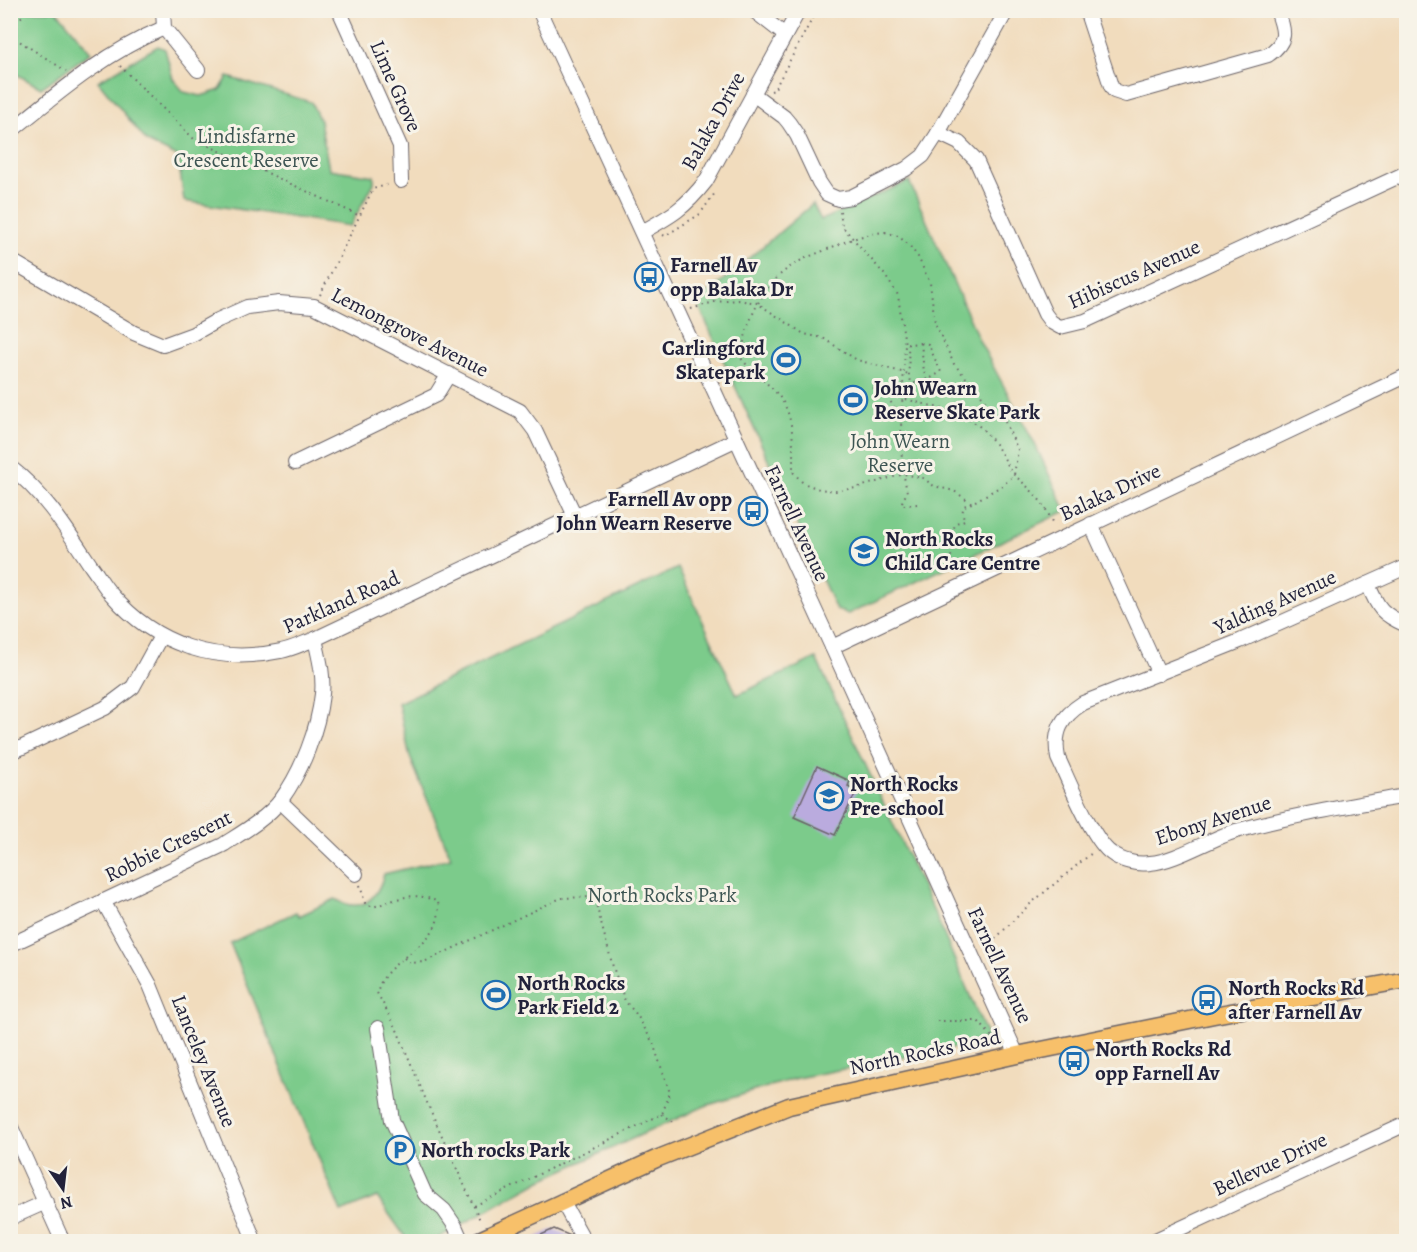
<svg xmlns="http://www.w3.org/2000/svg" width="1417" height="1252" viewBox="0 0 1417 1252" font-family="Alegreya,serif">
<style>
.green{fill:#7bcb8b;stroke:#4e7663;stroke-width:1.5}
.building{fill:#baabde}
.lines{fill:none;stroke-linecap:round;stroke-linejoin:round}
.minor-casing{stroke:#6a6368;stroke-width:16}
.major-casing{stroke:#6a6368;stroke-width:19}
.path{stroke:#6a6368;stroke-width:2;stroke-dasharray:1.5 4.5;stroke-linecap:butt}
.minor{stroke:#fff;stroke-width:14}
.major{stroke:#f7c06b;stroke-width:16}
.labels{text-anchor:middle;stroke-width:6;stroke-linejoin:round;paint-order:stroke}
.street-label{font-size:21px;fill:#22223b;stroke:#f7f3e8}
.park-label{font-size:21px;fill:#3d5553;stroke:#f7f3e8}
.poi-label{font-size:21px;font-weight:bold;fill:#22223b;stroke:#f7f3e8;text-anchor:start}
</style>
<rect width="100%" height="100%" fill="#f7f3e8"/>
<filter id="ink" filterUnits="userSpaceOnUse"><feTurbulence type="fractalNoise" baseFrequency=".0167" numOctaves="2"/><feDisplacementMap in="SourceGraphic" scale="12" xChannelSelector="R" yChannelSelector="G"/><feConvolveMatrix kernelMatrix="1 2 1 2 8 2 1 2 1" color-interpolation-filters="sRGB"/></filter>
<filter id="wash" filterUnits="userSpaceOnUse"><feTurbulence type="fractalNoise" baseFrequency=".008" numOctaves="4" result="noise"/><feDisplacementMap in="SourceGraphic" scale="24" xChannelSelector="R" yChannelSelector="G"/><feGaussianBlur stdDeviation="1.35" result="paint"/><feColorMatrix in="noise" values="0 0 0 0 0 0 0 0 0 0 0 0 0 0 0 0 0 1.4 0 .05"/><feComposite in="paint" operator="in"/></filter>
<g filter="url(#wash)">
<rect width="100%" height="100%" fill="#f1dcbd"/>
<!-- green -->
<g class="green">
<path d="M10,11H57L91,52L41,88L11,71Z"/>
<path d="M158,46L165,49L173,79L184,92L201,96L220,90L228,77L311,102L320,121L329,169L374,176V183L350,226L184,201L178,157L147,142L98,81Z"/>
<path d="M909,181L980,342L1034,442L1066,511L848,614L836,610L697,302L813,204L821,220Z"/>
<path d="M678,568L737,695L816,658L939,923L988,1038L953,1048L797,1078L705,1106L541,1180L433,1241H408L377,1197L341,1212L230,943L296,912L299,916L335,899C361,914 377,900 384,874L451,858L410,757L398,703Z"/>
</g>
<g id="blocks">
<!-- building -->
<g class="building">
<path d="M817,766L850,781L848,786L857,790L835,835L794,817Z"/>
<path d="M554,1229L571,1236L574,1242H526Z"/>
</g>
</g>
</g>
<g filter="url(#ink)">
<use href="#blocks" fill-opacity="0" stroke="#6a6368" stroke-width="1.5"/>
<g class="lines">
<!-- minor casing -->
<g class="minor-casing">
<g id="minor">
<path d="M163,10L164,28L198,70"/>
<path d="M339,10L400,146L401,181"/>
<path d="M539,10L832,647L1017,1055"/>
<path d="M753,10L785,35"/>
<path d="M1086,10L1111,86L1114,91L1126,95L1268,55C1288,41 1285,32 1277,10"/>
<path d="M753,94L784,117L789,123L797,135L819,182L827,194L838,199L851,197L906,169L923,156L938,133L1007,10"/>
<path d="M10,132C58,93 106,52 164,28"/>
<path d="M938,133L959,143L976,160L1045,314L1051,322L1060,327L1085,321L1406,173"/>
<path d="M642,232C671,216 685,208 706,181L799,10"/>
<path d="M10,260L134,333L163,345L193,334L218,320L247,307L279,303L314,306L520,411L535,431L575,516"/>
<path d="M295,463L436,395L449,374"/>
<path d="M10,467C45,494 67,530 91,566C98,575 104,587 112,595C155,645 216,665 281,651C292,649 304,643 315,639L735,440"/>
<path d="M1091,524L1159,674"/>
<path d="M1406,567L1240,641L1083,703C1061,717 1053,732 1058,758C1068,779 1093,841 1111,853C1121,861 1137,865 1150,863C1176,861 1209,839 1236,831C1292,815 1349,806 1406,796"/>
<path d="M1368,584C1378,609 1382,614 1406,625"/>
<path d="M832,647L1406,376"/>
<path d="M10,753L105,708L133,687L161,636"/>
<path d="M280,801L356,874"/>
<path d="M103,901L150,985L255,1242"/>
<path d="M10,945L223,845C243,832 266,819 281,800C302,771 318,730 322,694C324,675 319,657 315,639"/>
<path d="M378,1028L392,1120L425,1194L444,1210L455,1226L462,1242"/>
<path d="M10,1125L63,1242"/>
<path d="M562,1201L585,1242"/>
<path d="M10,1218L46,1202"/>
<path d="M1151,1242L1406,1124"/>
</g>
</g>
<!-- major casing -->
<g class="major-casing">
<path id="major" d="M475,1242L656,1159L789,1106L1017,1055L1214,1015L1406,980"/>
</g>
<!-- path -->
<g class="path">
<path d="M10,23L25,15V10"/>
<path d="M10,35L66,71"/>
<path d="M120,66L194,139L360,216"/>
<path d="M771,91L774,90L817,10"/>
<path d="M840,211L842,226L884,274L898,295L905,345L901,428L902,466L907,492L902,502V505L918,504"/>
<path d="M885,232L898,236L909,245L918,257L930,283L935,323L954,364L1005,422L1018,450L1014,475L1003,485L972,503L954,491L934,486L923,478L904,474L856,488L836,491L819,489L803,483L793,472C793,448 795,419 781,399C770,383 753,374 741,358C746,322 761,285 793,265C802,259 813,255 823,251C844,242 862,234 885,232Z"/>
<path d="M663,235L665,236L700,214L715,193"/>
<path d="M320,295L373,189L390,184"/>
<path d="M691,309L714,302L738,300L757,303L804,334L823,338L857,360L909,374"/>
<path d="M921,343L928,344L941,372C931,378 923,384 912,383L909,377L908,344Z"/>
<path d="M921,343L924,372L927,380"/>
<path d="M873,389L877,387C902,403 941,404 969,419C986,429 996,444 1005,460C1008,465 1011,472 1015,476C1031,489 1044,502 1052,522"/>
<path d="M884,392L896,410L901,424"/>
<path d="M959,573C948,552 946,545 956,523L965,520L962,513L964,506L972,503"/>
<path d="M360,885L365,903L373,907C398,899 413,890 438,902C446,948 385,954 377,993L395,1025L428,1105L480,1220"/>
<path d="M987,947L1029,905L1093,852"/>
<path d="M404,958L410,963L424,962L561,898L594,897L613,967L625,1001L637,1015L653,1043L670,1093L662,1114L474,1206"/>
<path d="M937,1021H978L994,1039"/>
<path d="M662,1114L677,1124"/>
</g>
<!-- minor -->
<use href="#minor" class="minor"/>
<!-- major -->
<use href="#major" class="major"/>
</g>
</g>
<!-- icons -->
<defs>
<g id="bus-ring" transform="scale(1.5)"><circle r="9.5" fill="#f7f3e8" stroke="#1f6fb2" stroke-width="1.5"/><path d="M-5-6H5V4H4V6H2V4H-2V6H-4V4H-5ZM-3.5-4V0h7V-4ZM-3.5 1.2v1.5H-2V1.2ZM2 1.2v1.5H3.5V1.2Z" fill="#1f6fb2"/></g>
<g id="stadium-ring" transform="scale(1.5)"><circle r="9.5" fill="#f7f3e8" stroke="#1f6fb2" stroke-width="1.5"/><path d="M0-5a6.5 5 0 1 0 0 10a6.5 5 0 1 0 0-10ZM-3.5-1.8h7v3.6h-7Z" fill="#1f6fb2"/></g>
<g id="school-ring" transform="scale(1.5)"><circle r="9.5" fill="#f7f3e8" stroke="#1f6fb2" stroke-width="1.5"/><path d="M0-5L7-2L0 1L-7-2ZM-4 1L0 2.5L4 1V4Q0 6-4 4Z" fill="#1f6fb2"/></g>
<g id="parking-ring" transform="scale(1.5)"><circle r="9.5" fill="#f7f3e8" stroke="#1f6fb2" stroke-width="1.5"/><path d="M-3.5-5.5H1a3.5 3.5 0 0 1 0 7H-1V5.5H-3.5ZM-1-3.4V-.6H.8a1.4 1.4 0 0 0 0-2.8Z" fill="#1f6fb2"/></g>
</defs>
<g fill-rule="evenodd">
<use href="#bus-ring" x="649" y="277"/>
<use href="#stadium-ring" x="786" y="360"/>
<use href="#stadium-ring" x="853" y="400"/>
<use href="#bus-ring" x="753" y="511"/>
<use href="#school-ring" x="864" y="551"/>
<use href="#school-ring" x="829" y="796"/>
<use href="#stadium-ring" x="496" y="995"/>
<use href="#bus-ring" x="1207" y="1000"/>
<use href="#bus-ring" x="1074" y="1061"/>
<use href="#parking-ring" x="400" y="1150"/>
</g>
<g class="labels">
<!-- street labels -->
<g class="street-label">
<text transform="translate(396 86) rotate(66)" y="7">Lime Grove</text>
<text transform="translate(713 121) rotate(-61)" y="7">Balaka Drive</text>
<text transform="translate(1134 274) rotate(-24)" y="7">Hibiscus Avenue</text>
<text transform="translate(410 332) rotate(27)" y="7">Lemongrove Avenue</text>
<text transform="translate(1110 492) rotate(-25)" y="7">Balaka Drive</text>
<text transform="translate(797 523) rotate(65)" y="7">Farnell Avenue</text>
<text transform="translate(341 602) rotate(-24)" y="7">Parkland Road</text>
<text transform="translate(1275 602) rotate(-24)" y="7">Yalding Avenue</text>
<text transform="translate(1213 820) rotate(-18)" y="7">Ebony Avenue</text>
<text transform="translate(168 846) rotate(-26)" y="7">Robbie Crescent</text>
<text transform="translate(1000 965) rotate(65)" y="7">Farnell Avenue</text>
<text transform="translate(925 1052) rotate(-12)" y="7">North Rocks Road</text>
<text transform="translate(204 1061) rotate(68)" y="7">Lanceley Avenue</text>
<text transform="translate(1270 1164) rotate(-25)" y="7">Bellevue Drive</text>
</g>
<!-- park labels -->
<g class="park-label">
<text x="246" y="143">Lindisfarne<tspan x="246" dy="24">Crescent Reserve</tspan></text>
<text x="900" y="448">John Wearn<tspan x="900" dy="24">Reserve</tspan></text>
<text x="662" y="902">North Rocks Park</text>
</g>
<!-- poi labels -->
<g class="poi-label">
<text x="670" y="272">Farnell Av<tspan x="670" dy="24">opp Balaka Dr</tspan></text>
<text x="765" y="355" text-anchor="end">Carlingford<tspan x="765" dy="24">Skatepark</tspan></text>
<text x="874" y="395">John Wearn<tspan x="874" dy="24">Reserve Skate Park</tspan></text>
<text x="732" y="506" text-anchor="end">Farnell Av opp<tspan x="732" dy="24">John Wearn Reserve</tspan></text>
<text x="885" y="546">North Rocks<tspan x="885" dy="24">Child Care Centre</tspan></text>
<text x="850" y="791">North Rocks<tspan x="850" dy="24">Pre-school</tspan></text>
<text x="517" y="990">North Rocks<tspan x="517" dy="24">Park Field 2</tspan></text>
<text x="1228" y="995">North Rocks Rd<tspan x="1228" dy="24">after Farnell Av</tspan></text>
<text x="1095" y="1056">North Rocks Rd<tspan x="1095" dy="24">opp Farnell Av</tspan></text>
<text x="421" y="1157">North rocks Park</text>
</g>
</g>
<!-- margin -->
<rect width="1417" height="1252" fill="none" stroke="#f7f3e8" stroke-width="36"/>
<!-- north arrow -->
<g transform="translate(63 1189) rotate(166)" stroke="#f7f3e8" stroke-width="4.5" paint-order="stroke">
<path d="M0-4.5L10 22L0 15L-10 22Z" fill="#22223b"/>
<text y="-9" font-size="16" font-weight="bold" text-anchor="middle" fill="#22223b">N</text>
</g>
</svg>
